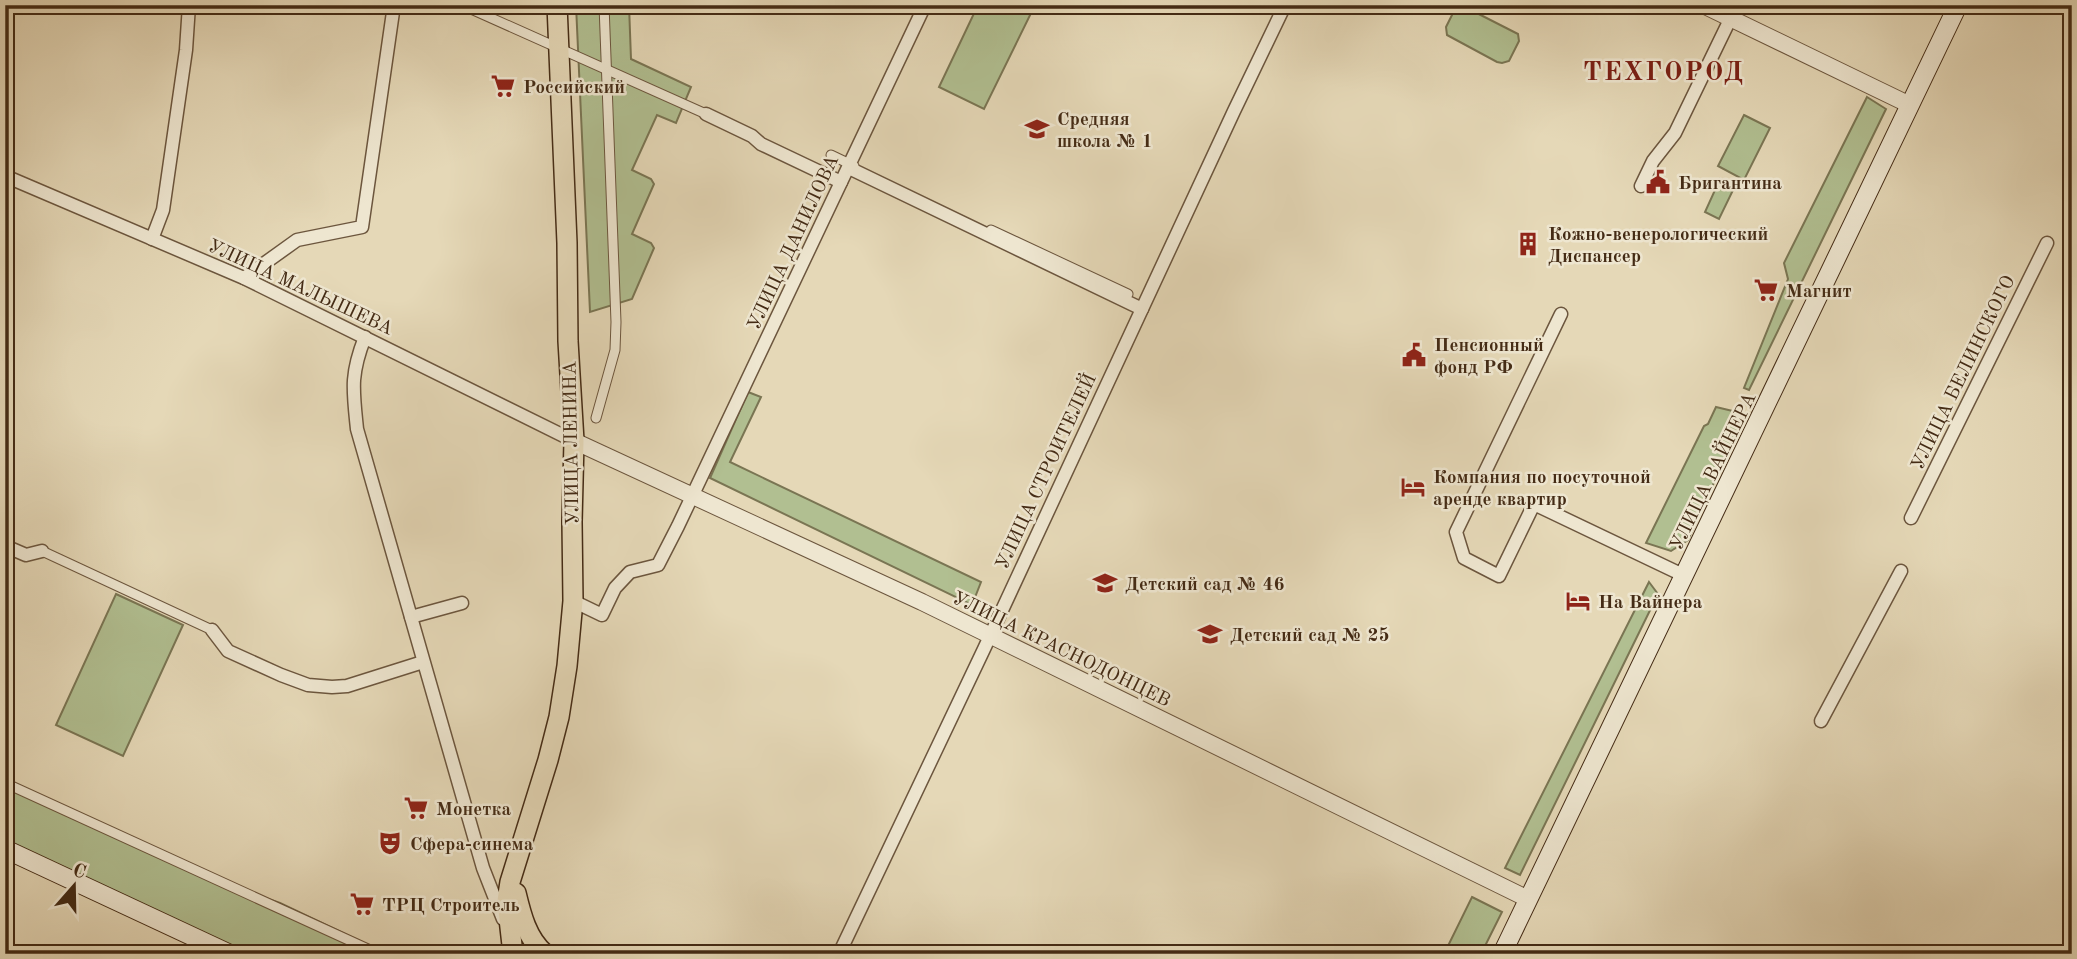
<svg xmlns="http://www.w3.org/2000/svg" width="2077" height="959" viewBox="0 0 2077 959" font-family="'Old Standard TT',serif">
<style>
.green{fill:#b1bf91;stroke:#7a7553;stroke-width:2}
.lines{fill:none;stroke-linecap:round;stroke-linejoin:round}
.pedestrian-casing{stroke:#6c563e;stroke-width:11}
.minor-casing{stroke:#6c563e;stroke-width:15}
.tertiary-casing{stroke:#6c563e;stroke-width:18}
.secondary-casing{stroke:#442b15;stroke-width:20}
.primary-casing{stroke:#442b15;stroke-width:22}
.pedestrian{stroke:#eee6d0;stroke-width:9}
.minor{stroke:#eee6d0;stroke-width:12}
.tertiary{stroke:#eee6d0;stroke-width:16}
.secondary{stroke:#eee6d0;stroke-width:18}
.primary{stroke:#e5d8b7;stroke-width:19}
.labels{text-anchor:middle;stroke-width:5;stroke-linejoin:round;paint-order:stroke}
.poi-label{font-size:19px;font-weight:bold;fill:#442b15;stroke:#eee6d0;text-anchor:start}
.street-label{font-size:19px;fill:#442b15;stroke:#eee6d0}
.district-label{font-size:26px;font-weight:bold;letter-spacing:2px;fill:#7a1f14;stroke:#eee6d0}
</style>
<rect width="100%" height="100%" fill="#e5d8b7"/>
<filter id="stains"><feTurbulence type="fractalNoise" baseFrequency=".00286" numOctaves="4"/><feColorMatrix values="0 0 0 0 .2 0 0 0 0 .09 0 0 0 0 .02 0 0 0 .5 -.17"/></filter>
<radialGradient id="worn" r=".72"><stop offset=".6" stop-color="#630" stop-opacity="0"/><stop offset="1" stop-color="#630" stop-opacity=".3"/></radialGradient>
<!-- green -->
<g class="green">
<path d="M576,5H629L631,59L691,87L676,123L657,115L632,170L651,179L654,184L632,234L651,243L654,248L632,299L590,312Z"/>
<path d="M978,5H1035L984,109L939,87Z"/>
<path d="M1463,6L1518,34L1519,41L1509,61L1502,63L1497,62L1447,35L1446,27L1455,9Z"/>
<path d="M1867,97L1886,109L1749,390L1744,388L1788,279L1784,263Z"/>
<path d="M1744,115L1770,128L1744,180L1718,166Z"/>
<path d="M1720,179L1735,186L1719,219L1705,212Z"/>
<path d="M748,392L761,397L730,462L981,582L972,605L710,478Z"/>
<path d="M1716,407L1745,414L1688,540L1671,551L1646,543L1704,426L1708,424Z"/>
<path d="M1649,582L1658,594L1520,875L1505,868Z"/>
<path d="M116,594L183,625L123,756L56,725Z"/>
<path d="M5,781L230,886L280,903L387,954H242L5,843Z"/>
<path d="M1472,897L1502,912L1481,954H1444Z"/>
</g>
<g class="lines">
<!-- pedestrian casing -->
<g class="pedestrian-casing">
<g id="pedestrian">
<path d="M462,5L706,114"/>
<path d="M831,155L854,166"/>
<path d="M991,230L1128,294"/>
<path d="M596,418L615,350L616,322L604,5"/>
<path d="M42,551L212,630"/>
<path d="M5,783L379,954"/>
</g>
</g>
<!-- minor casing -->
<g class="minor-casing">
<g id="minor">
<path d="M706,114L752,136L761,144L841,182"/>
<path d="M849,168L1142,309"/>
<path d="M5,176L244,278L574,441"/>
<path d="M1641,186L1653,161L1675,133L1737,5"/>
<path d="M152,239L163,210L186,50L189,5"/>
<path d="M244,278L297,240L362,227L394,5"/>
<path d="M1561,314L1456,532L1464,558L1499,576L1534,504L1685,576"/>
<path d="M365,337C350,375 353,390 357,429L483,868L503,919"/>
<path d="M1911,518L2047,243"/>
<path d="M5,546L26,555L42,551"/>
<path d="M573,601L602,615L615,588L630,572L658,565L678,526L925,5"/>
<path d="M411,617L462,603"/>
<path d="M212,630L228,651L281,675L308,685L332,687L347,686L423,662"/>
<path d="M1821,721L1901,571"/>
<path d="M839,954L984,649L1234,111L1285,5"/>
</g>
</g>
<!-- tertiary casing -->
<g class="tertiary-casing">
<g id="tertiary">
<path d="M1703,5L1910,105"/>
<path d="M574,441L922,602L1528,899"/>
</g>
</g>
<!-- secondary casing -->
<g class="secondary-casing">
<g id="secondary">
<path d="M5,849L230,954"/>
<path d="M1502,954L1958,5"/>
</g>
</g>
<!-- primary casing -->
<g class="primary-casing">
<g id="primary">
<path d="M516,893C521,914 527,939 545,954"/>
<path d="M513,954L507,901L510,882L548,760L559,717L567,666L573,601L572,522L574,441L568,341L567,243L557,5"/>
</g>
</g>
<!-- pedestrian -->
<use href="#pedestrian" class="pedestrian"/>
<!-- minor -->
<use href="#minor" class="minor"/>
<!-- tertiary -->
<use href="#tertiary" class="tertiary"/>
<!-- secondary -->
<use href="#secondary" class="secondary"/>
<!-- primary -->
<use href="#primary" class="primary"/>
</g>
<!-- icons -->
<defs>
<g id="supermarket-bare" transform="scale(1.89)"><path d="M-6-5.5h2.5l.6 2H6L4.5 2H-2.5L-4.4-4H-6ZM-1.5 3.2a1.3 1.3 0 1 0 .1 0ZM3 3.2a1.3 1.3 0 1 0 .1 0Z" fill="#8f2418" stroke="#eee6d0" stroke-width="2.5" paint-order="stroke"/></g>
<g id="school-bare" transform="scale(1.89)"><path d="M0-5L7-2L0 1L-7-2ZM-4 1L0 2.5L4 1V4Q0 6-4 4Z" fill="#8f2418" stroke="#eee6d0" stroke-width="2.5" paint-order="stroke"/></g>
<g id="civic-bare" transform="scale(1.89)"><path d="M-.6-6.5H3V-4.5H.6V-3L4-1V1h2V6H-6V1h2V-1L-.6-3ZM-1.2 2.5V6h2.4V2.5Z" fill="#8f2418" stroke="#eee6d0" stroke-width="2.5" paint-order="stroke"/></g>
<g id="building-bare" transform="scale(1.89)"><path d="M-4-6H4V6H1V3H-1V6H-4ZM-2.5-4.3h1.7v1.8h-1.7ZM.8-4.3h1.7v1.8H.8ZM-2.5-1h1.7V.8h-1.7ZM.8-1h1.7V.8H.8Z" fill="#8f2418" stroke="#eee6d0" stroke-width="2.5" paint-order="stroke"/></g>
<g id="hotel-bare" transform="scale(1.89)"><path d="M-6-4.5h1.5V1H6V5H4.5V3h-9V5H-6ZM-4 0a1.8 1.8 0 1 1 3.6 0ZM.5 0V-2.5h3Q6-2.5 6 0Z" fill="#8f2418" stroke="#eee6d0" stroke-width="2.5" paint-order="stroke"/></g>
<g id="theatre-bare" transform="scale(1.89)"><path d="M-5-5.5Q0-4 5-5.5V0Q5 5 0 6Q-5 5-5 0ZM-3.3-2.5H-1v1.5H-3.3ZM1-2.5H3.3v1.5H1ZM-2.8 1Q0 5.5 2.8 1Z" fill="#8f2418" stroke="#eee6d0" stroke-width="2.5" paint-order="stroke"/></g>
</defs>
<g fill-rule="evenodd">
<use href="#supermarket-bare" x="503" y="86"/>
<use href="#school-bare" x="1037" y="129"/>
<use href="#civic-bare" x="1658" y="182"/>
<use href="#building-bare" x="1528" y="244"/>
<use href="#supermarket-bare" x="1766" y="290"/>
<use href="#civic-bare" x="1414" y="355"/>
<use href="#hotel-bare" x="1413" y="487"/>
<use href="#school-bare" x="1105" y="583"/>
<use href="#hotel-bare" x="1578" y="601"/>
<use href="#school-bare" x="1210" y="634"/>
<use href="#supermarket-bare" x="416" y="808"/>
<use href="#theatre-bare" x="390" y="843"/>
<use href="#supermarket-bare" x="362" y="904"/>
</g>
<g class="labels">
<!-- poi labels -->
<g class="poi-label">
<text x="523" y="93">Российский</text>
<text x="1057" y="125">Средняя<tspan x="1057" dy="22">школа № 1</tspan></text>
<text x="1678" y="189">Бригантина</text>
<text x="1548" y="240">Кожно-венерологический<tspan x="1548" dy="22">Диспансер</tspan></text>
<text x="1786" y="297">Магнит</text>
<text x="1434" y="351">Пенсионный<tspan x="1434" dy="22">фонд РФ</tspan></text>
<text x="1433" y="483">Компания по посуточной<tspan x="1433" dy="22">аренде квартир</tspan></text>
<text x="1125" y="590">Детский сад № 46</text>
<text x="1598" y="608">На Вайнера</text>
<text x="1230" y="641">Детский сад № 25</text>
<text x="436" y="815">Монетка</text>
<text x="410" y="850">Сфера-синема</text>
<text x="382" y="911">ТРЦ Строитель</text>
</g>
<!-- street labels -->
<g class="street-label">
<text transform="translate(792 242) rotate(-65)" y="7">УЛИЦА ДАНИЛОВА</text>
<text transform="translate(301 286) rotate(25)" y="7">УЛИЦА МАЛЫШЕВА</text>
<text transform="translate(1962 372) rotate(-64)" y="7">УЛИЦА БЕЛИНСКОГО</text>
<text transform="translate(570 443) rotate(-91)" y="7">УЛИЦА ЛЕНИНА</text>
<text transform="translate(1045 471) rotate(-65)" y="7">УЛИЦА СТРОИТЕЛЕЙ</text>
<text transform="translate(1712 471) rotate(-64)" y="7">УЛИЦА ВАЙНЕРА</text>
<text transform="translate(1062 648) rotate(26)" y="7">УЛИЦА КРАСНОДОНЦЕВ</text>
</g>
<!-- district labels -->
<g class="district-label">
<text x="1664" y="80">ТЕХГОРОД</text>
</g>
</g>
<!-- margin -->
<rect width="2077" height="959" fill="none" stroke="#e5d8b7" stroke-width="28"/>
<rect x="7" y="7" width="2063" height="945" fill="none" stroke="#442b15" stroke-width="3.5"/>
<rect x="14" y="14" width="2049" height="931" fill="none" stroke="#442b15" stroke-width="2"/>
<!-- north arrow -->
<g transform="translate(74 886) rotate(20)" stroke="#eee6d0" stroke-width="5" paint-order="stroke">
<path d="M0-5L12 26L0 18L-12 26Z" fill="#442b15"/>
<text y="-10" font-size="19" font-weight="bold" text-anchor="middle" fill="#442b15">С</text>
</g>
<rect width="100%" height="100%" filter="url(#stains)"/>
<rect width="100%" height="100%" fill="url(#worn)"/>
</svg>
